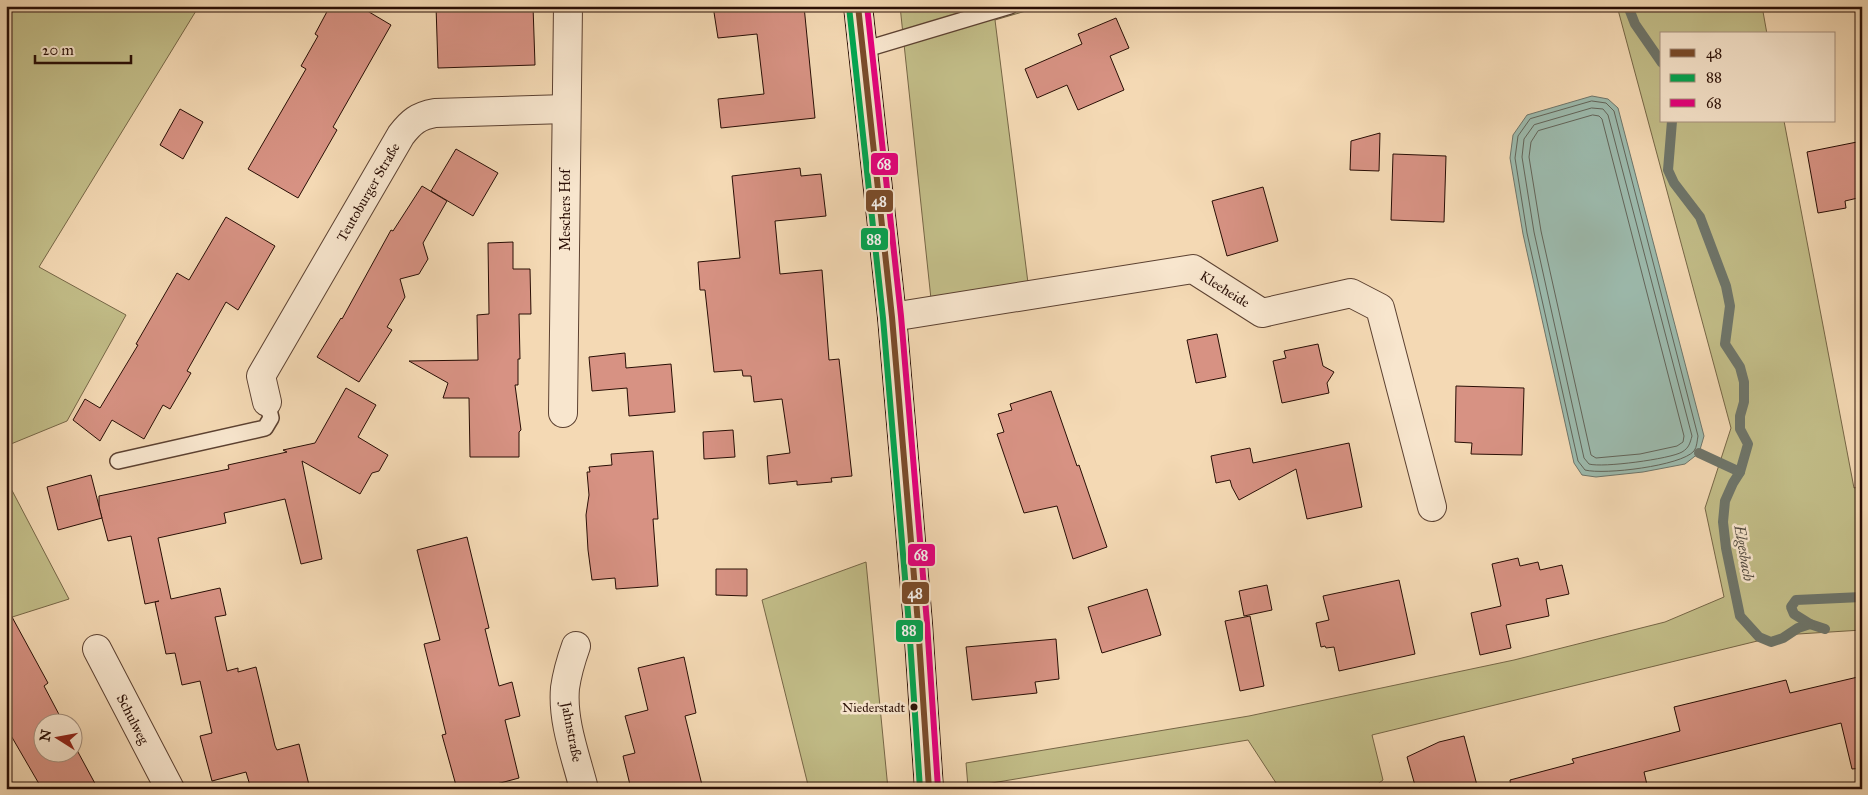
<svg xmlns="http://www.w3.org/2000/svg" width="1868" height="795" viewBox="0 0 1868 795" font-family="'IM FELL Great Primer',serif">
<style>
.green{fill:#c2bd88;stroke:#766646}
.water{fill:#9cbaad;stroke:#6e756a}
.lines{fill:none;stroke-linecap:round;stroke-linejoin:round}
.shore{stroke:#626459;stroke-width:1}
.stream{stroke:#6e756a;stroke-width:10}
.building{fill:#d79283;stroke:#290e05}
.service-casing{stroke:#5c4131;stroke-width:18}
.minor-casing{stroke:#5c4131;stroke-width:30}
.secondary-casing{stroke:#290e05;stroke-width:30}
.service{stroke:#f8e6ce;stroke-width:15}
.minor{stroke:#f8e6ce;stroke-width:28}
.secondary{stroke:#f8e6ce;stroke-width:28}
.bus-1-casing{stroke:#f8e6ce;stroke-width:10}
.bus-2-casing{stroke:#f8e6ce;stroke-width:10}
.bus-3-casing{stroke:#f8e6ce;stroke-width:10}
.bus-1{stroke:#7a4b2a;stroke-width:6}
.bus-2{stroke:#00a651;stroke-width:6}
.bus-3{stroke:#e5007d;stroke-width:6}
.bus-dot{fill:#290e05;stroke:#f8e6ce;stroke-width:2}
.labels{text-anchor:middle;stroke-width:5;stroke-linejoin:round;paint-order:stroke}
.bus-label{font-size:13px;fill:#290e05;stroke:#f8e6ce;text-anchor:end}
.street-label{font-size:14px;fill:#290e05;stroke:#f8e6ce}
.water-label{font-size:15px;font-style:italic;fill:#514a40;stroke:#f8e6ce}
.line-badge{stroke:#f8e6ce;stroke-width:2}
.badge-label{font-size:14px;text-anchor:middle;font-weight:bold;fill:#fff}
</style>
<rect width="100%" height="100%" fill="#f4d9b4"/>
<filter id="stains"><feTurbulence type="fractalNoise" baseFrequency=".004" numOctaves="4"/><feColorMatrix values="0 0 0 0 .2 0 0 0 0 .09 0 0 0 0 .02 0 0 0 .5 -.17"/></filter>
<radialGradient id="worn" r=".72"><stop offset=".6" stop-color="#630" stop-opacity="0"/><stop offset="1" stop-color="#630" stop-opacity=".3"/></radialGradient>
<!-- green -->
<g class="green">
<path d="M6,6H199L39,267L126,315L67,421L6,446Z"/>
<path d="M900,6H1043L995,20L1028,283L931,299Z"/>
<path d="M1617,6H1762L1767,34H1662V121H1784L1854,488L1862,486V630L1782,635L1372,735L1383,780L1371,789H1280L1248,740L968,787L966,763L1249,716L1514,660L1665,622L1724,597L1705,508L1731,428Z"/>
<path d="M6,479L69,599L6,619Z"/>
<path d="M866,562L888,789H809L762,600Z"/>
</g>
<!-- water -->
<path class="water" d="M1592,96L1608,99L1618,108L1704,436L1699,453L1685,464L1643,472L1596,477L1582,475L1574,463L1523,234L1510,158L1513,135L1527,115Z"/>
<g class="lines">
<!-- shore -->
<g class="shore">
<path d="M1592,101L1606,103L1614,111L1698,436C1697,441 1697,447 1694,451C1681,466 1604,475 1585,470L1578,461L1527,233L1515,158L1518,136L1530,119Z"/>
<path d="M1592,108L1603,109L1608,115L1692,436C1690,443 1689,448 1682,452C1670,459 1602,468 1589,464L1584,458L1534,232L1522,157L1524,139L1534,125Z"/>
<path d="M1593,115L1599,116L1602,119L1684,436L1683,442L1677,446L1640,454L1596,458L1591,455L1541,231L1529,157L1531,142L1538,131Z"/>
</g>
<!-- stream -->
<g class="stream">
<path d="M1628,6L1635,24L1662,63"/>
<path d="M1672,121L1668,170L1674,183L1700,217L1726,286L1730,306L1725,344L1740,367L1744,382V402L1740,416V429L1748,444L1740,472L1733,483L1725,501L1723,522L1726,548L1740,616L1759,637L1771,642L1783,638L1798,628L1810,624L1825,629"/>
<path d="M1699,453L1740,472"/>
<path d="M1810,624L1794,614L1791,607L1796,600L1862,597"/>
</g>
</g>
<!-- building -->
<g class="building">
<path d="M330,6H359L391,25L333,127L337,130L298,198L248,169L306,69L301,66L318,36L315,34Z"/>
<path d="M436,6H533L535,65L438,68Z"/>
<path d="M713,6H804L815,118L721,128L718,99L764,94L757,34L718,38Z"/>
<path d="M1116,18L1129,48L1110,56L1124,90L1078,110L1067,85L1037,98L1025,69L1082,44L1078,34Z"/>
<path d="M180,109L203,122L183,159L160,145Z"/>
<path d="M1380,133L1379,171L1350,170L1351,141Z"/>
<path d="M1862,141V197L1845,201L1846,208L1818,213L1807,152Z"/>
<path d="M456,149L498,173L473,216L431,191Z"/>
<path d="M1393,154L1446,156L1444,222L1391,220Z"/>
<path d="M800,168L801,176L821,174L826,216L775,221L780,274L822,270L829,360L839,359L852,476L831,478L832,482L797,485V481L769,484L767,456L790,453L782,399L754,402L751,376H743L742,370L714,372L705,290H700L698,262L740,258L732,176Z"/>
<path d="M422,186L447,201L423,243L428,259L419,274L400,279L405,297L387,327L392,330L359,382L317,357L341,318L342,319L391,230L393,231Z"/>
<path d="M1263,187L1278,241L1227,256L1212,201Z"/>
<path d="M226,217L275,246L238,310L226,302L187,371L191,373L170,409L163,405L144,439L112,420L100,441L73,420L85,399L100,408L138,345L136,344L177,273L189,280Z"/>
<path d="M513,242V269H530L531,314H519L520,359H518V385H515L521,430L519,432V457H470L469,398H443L448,383L409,361L478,360L477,315L489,314L488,243Z"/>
<path d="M1217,334L1226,377L1196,383L1187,340Z"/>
<path d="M1318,344L1323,366L1334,372L1327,383L1329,393L1282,403L1273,361L1286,358L1284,351Z"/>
<path d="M625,353L626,368L671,364L675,412L629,416L627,388L592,391L589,357Z"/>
<path d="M1456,386L1524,388L1522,455L1471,454L1472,443L1455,442Z"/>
<path d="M346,388L376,405L358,437L388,455L379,471L372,473L360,494L302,461L322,559L301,564L285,499L224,513L226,523L158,538L171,599L220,588L226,615L215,617L227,671L238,668V672L256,667L275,746L277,750L299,744L310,789H251L246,772L212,781L200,736L212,733L200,681L182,685L175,653L166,654L155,602L159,601L145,604L131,536L108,541L99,507V496L229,469L228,465L287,452L283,450L315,443Z"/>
<path d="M1051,391L1077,466L1079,465L1107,547L1073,559L1057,506L1024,513L997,434L1004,432L998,414L1012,410L1010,404Z"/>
<path d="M733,430L735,457L704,459L703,432Z"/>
<path d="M1349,443L1362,507L1307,519L1296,469L1239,500L1232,487L1230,480L1216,483L1211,456L1250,448L1253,463Z"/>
<path d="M653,451L658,519H653L658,586L616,589L615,578L592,580L588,550L586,515L589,495L587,472H590L589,467L612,465L611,454Z"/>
<path d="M91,475L102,518L58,530L47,487Z"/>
<path d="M467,537L489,628L485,629L499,686L512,682L520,716L505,720L519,778L478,789H457L442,735L446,734L424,644L440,640L417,550Z"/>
<path d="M1518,558L1520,566L1538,562L1540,570L1562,565L1569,594L1546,599L1549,616L1506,625L1511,648L1480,655L1471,613L1501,606L1492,564Z"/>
<path d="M716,569H747V596L716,595Z"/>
<path d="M1399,580L1415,654L1339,671L1334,647L1326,648L1325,646L1321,647L1316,623L1329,620L1323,596Z"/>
<path d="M1267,585L1272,610L1244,616L1239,591Z"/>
<path d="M1147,589L1161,635L1102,653L1088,607Z"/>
<path d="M6,606L48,683L44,686L63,722H42V752H72V741L98,789H42L6,727Z"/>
<path d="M1250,616L1264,686L1240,691L1225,621Z"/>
<path d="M1056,639L1059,679L1035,682L1037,693L972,700L966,647Z"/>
<path d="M684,657L696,713L685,716L703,789H631L623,756L635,753L625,716L648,710L638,668Z"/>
<path d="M1862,676V768L1852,769L1841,723L1644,772L1648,789H1511L1510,780L1574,763L1572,759L1680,731L1674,707L1786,680L1790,693Z"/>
<path d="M1464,736L1478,789H1416L1407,757L1439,742Z"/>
</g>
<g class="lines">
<!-- service casing -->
<g class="service-casing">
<g id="service">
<path d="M863,50L1010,6"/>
<path d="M118,461L265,428L271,418L267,402"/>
</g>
</g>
<!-- minor casing -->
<g class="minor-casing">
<g id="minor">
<path d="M892,317L1193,269L1262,313L1351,293L1380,308L1432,507"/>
<path d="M267,402L261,376L401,135C411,122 418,116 435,113L566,109"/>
<path d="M563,413L568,6"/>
<path d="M576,646C571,660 567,674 565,688C562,722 576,757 584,789"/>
<path d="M97,649L170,789"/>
</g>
</g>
<!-- secondary casing -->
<g class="secondary-casing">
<path id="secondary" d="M858,6L892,317L918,624L929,789"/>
</g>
<!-- service -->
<use href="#service" class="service"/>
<!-- minor -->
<use href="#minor" class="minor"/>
<!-- secondary -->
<use href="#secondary" class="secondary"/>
<!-- bus-1 casing -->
<g class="bus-1-casing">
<path id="bus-1" d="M858,6L892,317L918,624L929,789"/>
</g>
<!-- bus-2 casing -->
<g class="bus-2-casing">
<path id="bus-2" d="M849,7L883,318L909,625L920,789"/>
</g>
<!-- bus-3 casing -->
<g class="bus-3-casing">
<path id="bus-3" d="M867,6L901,316L927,623L938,788"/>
</g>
<!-- bus-1 -->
<use href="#bus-1" class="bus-1"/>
<!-- bus-2 -->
<use href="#bus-2" class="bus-2"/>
<!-- bus-3 -->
<use href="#bus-3" class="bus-3"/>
</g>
<!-- markers -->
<circle class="bus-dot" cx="914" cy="707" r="4.5"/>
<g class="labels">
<!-- bus labels -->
<g class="bus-label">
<text x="905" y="712">Niederstadt</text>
</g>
<!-- street labels -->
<g class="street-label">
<text transform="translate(368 192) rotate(-60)" y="5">Teutoburger Straße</text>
<text transform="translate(565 210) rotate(-90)" y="5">Meschers Hof</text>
<text transform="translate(1225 289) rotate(32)" y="5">Kleeheide</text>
<text transform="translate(133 719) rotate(63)" y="5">Schulweg</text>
<text transform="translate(572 732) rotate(79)" y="5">Jahnstraße</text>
</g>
<!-- water labels -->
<g class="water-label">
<text transform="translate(1744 553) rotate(80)" y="5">Elgesbach</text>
</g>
</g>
<g class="line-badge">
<rect x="870" y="152" width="29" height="24" rx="5" fill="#e5007d"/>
<rect x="865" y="189" width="29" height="24" rx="5" fill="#7a4b2a"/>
<rect x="860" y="227" width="29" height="24" rx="5" fill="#00a651"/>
<rect x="907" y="543" width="29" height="24" rx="5" fill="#e5007d"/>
<rect x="901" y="581" width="29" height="24" rx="5" fill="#7a4b2a"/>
<rect x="895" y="619" width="29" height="24" rx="5" fill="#00a651"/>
</g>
<g class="badge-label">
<text x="884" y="169">68</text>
<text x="879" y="206">48</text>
<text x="874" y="244">88</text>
<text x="921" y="560">68</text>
<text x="915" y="598">48</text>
<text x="909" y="635">88</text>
</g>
<!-- margin -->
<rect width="1868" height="795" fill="none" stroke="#f4d9b4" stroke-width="25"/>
<rect x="8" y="8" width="1853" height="780" fill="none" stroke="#290e05" stroke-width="2.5"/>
<rect x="12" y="12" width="1843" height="770" fill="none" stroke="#290e05"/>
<!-- legend -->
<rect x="1660" y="32" width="175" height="90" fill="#f8e6ce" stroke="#a5907e"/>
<rect x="1670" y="49" width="25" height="8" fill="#7a4b2a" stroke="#a5907e"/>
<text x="1706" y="58" font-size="15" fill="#290e05">48</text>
<rect x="1670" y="74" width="25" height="8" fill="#00a651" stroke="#a5907e"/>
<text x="1706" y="82" font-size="15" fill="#290e05">88</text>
<rect x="1670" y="99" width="25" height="8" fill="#e5007d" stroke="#a5907e"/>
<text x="1706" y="108" font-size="15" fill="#290e05">68</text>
<!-- north arrow -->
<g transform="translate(58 738) rotate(281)"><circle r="24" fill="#f8e6ce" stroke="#a5907e"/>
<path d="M0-4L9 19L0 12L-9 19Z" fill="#8f2418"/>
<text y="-8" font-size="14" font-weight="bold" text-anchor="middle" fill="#290e05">N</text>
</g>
<!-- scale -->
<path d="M35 55v8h96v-8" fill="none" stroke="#290e05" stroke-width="2.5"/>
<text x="42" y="55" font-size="15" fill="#290e05" stroke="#f8e6ce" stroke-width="4" paint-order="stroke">20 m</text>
<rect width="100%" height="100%" filter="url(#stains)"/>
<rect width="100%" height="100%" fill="url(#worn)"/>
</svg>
